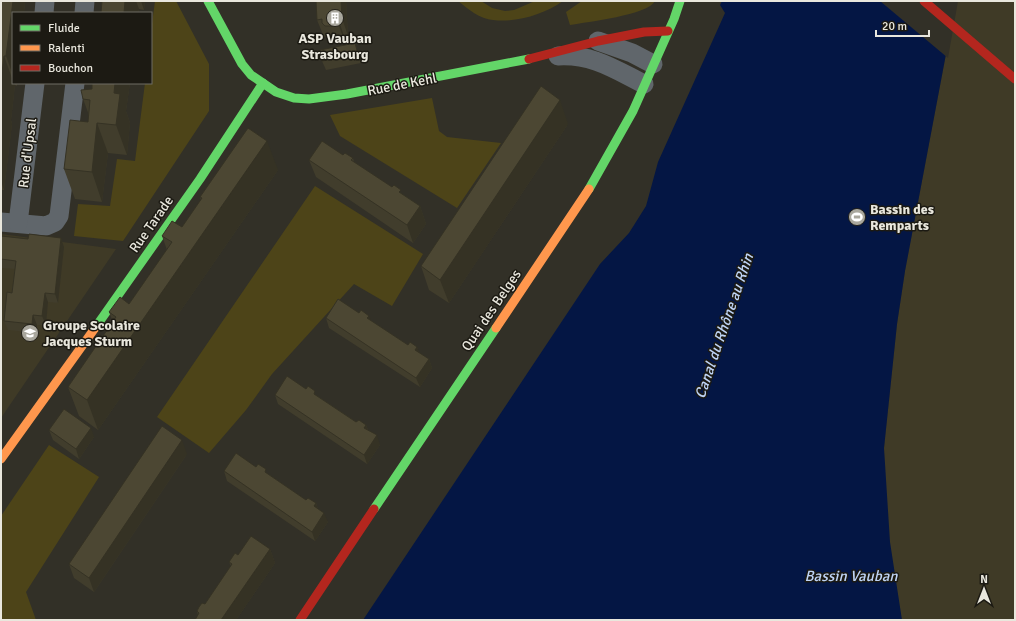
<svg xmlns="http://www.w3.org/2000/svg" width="1016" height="621" viewBox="0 0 1016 621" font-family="Signika,sans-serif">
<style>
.built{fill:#3f3a26}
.green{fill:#4d4418}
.water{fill:#041644}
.pier{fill:#323027}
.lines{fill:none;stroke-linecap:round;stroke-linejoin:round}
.street{stroke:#60666b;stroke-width:19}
.fast{stroke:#63d668;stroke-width:9}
.slow{stroke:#ff974d;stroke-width:9}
.jam{stroke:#b3261e;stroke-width:9}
.wall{fill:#413d2c}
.shaded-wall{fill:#353224}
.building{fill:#4c4733;stroke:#353224}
.labels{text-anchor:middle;stroke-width:3;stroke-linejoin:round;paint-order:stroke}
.poi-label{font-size:14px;font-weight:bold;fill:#e9e7dd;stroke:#1c1a13;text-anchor:start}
.street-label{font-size:14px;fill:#e9e7dd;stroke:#1c1a13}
.water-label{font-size:15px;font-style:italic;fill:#bfd4f6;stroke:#1c1a13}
</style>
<rect width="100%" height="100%" fill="#323027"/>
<!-- built -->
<g class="built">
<path d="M956,1H1015V620H770L884,448L897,324L905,271Z"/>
<path d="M1,234L116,249L1,418Z"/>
</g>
<!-- green -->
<g class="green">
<path d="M155,1H176L209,64V111L123,241L74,236L78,204L110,206L117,159L135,161L145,83H151V31Z"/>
<path d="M458,1H481L492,8L505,11L514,10L535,1H563C545,14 516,23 493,20C480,19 468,9 458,1Z"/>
<path d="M582,1H655C648,15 587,22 570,25L566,12Z"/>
<path d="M432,98L439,131L447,137L501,143L457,208L340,136L330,115Z"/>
<path d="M315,186L423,254L392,306L354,284L272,374L246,410L209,453L157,417Z"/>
<path d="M49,445L99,477L26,592L36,620H1V516Z"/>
</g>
<!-- water -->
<path class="water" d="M722,1H956L905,271L897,324L884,448L890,542L902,620H363L600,264L629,233L646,206L658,162L725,13L720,5Z"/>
<!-- pier -->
<path class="pier" d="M880,1H958L948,58Z"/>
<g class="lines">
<!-- street -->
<g class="street">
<path d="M44,13L45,1"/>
<path d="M84,13L85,1"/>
<path d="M598,41L632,53L653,64"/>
<path d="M558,56C593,54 614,69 644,84"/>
<path d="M1,222L46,226L55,222L59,216L75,83"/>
<path d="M18,223L35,83"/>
</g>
<!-- fast -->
<g class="fast">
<path d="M208,1L242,64L251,75L276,92L294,98L309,99L347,94L529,59"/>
<path d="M589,189L633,111L674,19L680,1"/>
<path d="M95,328L200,179L263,83"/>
<path d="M374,509L496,328"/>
</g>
<!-- slow -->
<g class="slow">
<path d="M496,328L589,189"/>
<path d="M1,459L95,328"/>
</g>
<!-- jam -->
<g class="jam">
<path d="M924,1L1015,79"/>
<path d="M529,59L598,41L644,32L668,31"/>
<path d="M300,620L374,509"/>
</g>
</g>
<!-- wall -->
<g class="wall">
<path d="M1,1H25L24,13H13V83H17V86L15,85L11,120L12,124L4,190H1Z"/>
<path d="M102,1H145L144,10L139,9L138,13H101Z"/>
<path d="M283,1H300L284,2Z"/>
<path d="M346,1L348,36H344V40L339,43H331L328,41L327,37H324L317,20Z"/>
<path d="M358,52L361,63L326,70L322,61Z"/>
<path d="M92,83H130L126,111L130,123L127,155L108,153L102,202L75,199L64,169L88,122L89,115L83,99L92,89Z"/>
<path d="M568,124L449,303L429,290L421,266Z"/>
<path d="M353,158L354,162L420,206L426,224L413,243L316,177L309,160Z"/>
<path d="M278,170L98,430L79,416L68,387L113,322L109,312L129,304L167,250L162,236L182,227L201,200L200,197Z"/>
<path d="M1,236L28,239L61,238L64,247L58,303L48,302L46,325H37L36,333L8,330L4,321L12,293L15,269L1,268Z"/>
<path d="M326,318L371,321L408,345L417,347L419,353L429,359L432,368L420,387L329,328Z"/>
<path d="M275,395L317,396L356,422L366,425L368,430L380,445L367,464L278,404Z"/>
<path d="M49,430L94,437L79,459L53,440Z"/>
<path d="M187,454L94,592L74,578L69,564Z"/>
<path d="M224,471L268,474L306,500L316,503L318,509L328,522L315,541L227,481Z"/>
<path d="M270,549L275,563L236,620H195L198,615L197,611L205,604L231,566L229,562L238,555Z"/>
</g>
<!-- shaded-wall -->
<g class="shaded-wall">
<path d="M13,1H25L24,13H13V75L6,56Z"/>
<path d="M125,1H136L139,9L138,13H124Z"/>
<path d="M141,1H145L144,10Z"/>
<path d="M341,1H346L348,36L342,18Z"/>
<path d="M338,18L344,36V40L338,23Z"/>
<path d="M355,43L358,52L361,63L358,54Z"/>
<path d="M4,56L13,81V83H14L15,85L11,120L12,124L4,190L1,181V81Z"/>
<path d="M115,83H130L126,111L130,123L127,155L116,125L114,93Z"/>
<path d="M560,100L568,124L449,303L440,280Z"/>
<path d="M97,123L108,153L102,202L92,172Z"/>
<path d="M267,141L278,170L98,430L87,400Z"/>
<path d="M420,206L426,224L413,243L407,225Z"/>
<path d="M61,238L64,247L58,303L55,294Z"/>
<path d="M45,293L48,302L46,325L42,316Z"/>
<path d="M33,315L37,325L36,333L32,324Z"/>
<path d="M369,316L373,325L367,318Z"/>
<path d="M417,347L421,357L415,350Z"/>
<path d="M429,359L432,368L420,387L416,378Z"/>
<path d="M366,425L369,434L364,428Z"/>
<path d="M91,428L94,437L79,459L76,449Z"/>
<path d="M377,435L380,445L367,464L364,455Z"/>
<path d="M182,440L187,454L94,592L89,578Z"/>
<path d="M316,503L319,513L314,506Z"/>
<path d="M324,513L328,522L315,541L312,532Z"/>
<path d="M270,549L275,563L236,620H221Z"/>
</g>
<!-- building -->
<g class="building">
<path d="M1,1H13L6,56H4L1,81Z"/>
<path d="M102,1H125L124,13H101Z"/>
<path d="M316,1H341L342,18H338V23L333,26H325L322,23V19L317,20Z"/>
<path d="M355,43L358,54L322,61L320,50Z"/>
<path d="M92,83H115L114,93L120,94L116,125L97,123L92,172L64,169L70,120L88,122L90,100L83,99L81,90L92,89Z"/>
<path d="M541,86L560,100L440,280L421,266Z"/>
<path d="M248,128L267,141L87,400L68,387L116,317L109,312L120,297L129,304L172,242L162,236L172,221L182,227L202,198L200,197Z"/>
<path d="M322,141L343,155L345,153L353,158L351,160L392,187L394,185L401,190L399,192L420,206L407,225L309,160Z"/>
<path d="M29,234L61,238L55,294L45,293L42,316L33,315L32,324L4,321L7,292L12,293L16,261L1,259V236L28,239Z"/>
<path d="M338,299L359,313L361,310L369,316L367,318L408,345L410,342L417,347L415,350L429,359L416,378L326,318Z"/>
<path d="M287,376L306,389L308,386L315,391L314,394L356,422L359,420L366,425L364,428L377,435L364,455L275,395Z"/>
<path d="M64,409L91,428L76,449L49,430Z"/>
<path d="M162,426L182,440L89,578L69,564Z"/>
<path d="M236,453L256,467L258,464L266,469L265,472L306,500L308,498L316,503L314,506L324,513L312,532L224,471Z"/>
<path d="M251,536L270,549L221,620H195L199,613L197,611L199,607L202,603L205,604L232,564L229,562L235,553L238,555Z"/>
</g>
<!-- icons -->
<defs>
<g id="building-disc" transform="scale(0.9)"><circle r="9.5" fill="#a9a79d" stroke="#1c1a13"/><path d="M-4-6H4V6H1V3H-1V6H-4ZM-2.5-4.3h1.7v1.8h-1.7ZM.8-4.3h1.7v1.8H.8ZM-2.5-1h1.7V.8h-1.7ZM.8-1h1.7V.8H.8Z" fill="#fff"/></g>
<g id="stadium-disc" transform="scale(0.9)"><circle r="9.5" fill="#a9a79d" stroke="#1c1a13"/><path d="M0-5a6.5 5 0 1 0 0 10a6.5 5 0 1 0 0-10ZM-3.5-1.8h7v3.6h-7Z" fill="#fff"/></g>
<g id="school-disc" transform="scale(0.9)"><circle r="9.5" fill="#a9a79d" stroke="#1c1a13"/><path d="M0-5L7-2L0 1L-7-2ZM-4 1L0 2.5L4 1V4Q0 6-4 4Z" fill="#fff"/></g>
</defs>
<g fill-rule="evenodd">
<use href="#building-disc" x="335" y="18"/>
<use href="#stadium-disc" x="857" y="217"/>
<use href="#school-disc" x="30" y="333"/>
</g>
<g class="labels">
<!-- poi labels -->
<g class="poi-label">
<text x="335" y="43" text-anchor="middle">ASP Vauban<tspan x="335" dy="16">Strasbourg</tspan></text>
<text x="870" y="214">Bassin des<tspan x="870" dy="16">Remparts</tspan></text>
<text x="43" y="330">Groupe Scolaire<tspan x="43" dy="16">Jacques Sturm</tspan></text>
</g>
<!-- street labels -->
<g class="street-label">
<text transform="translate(402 84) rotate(-11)" y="5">Rue de Kehl</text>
<text transform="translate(27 153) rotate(-83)" y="5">Rue d'Upsal</text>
<text transform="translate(151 224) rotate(-55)" y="5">Rue Tarade</text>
<text transform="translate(491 310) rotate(-56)" y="5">Quai des Belges</text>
</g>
<!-- water labels -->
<g class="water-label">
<text transform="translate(724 326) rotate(-71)" y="5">Canal du Rhône au Rhin</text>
<text x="851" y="581">Bassin Vauban</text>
</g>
</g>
<!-- border -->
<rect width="1016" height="621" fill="none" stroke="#e9e7dd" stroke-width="4"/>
<!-- legend -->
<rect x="12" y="12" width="140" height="72" fill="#1c1a13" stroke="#6e6c64"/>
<rect x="20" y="25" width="20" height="6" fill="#63d668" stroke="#6e6c64"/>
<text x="48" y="32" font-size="12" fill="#e9e7dd">Fluide</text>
<rect x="20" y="45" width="20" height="6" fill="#ff974d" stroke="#6e6c64"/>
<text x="48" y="52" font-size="12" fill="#e9e7dd">Ralenti</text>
<rect x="20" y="65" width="20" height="6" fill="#b3261e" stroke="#6e6c64"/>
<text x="48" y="72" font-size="12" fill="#e9e7dd">Bouchon</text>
<!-- north arrow -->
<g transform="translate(984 589)" stroke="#1c1a13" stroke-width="3" paint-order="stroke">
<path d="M0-3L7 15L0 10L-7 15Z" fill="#e9e7dd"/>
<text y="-6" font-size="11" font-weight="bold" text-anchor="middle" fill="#e9e7dd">N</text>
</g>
<!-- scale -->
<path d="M876 30v6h53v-6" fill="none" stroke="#e9e7dd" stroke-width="2"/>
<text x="882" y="30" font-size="12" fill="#e9e7dd" stroke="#1c1a13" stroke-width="3" paint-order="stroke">20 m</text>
</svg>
